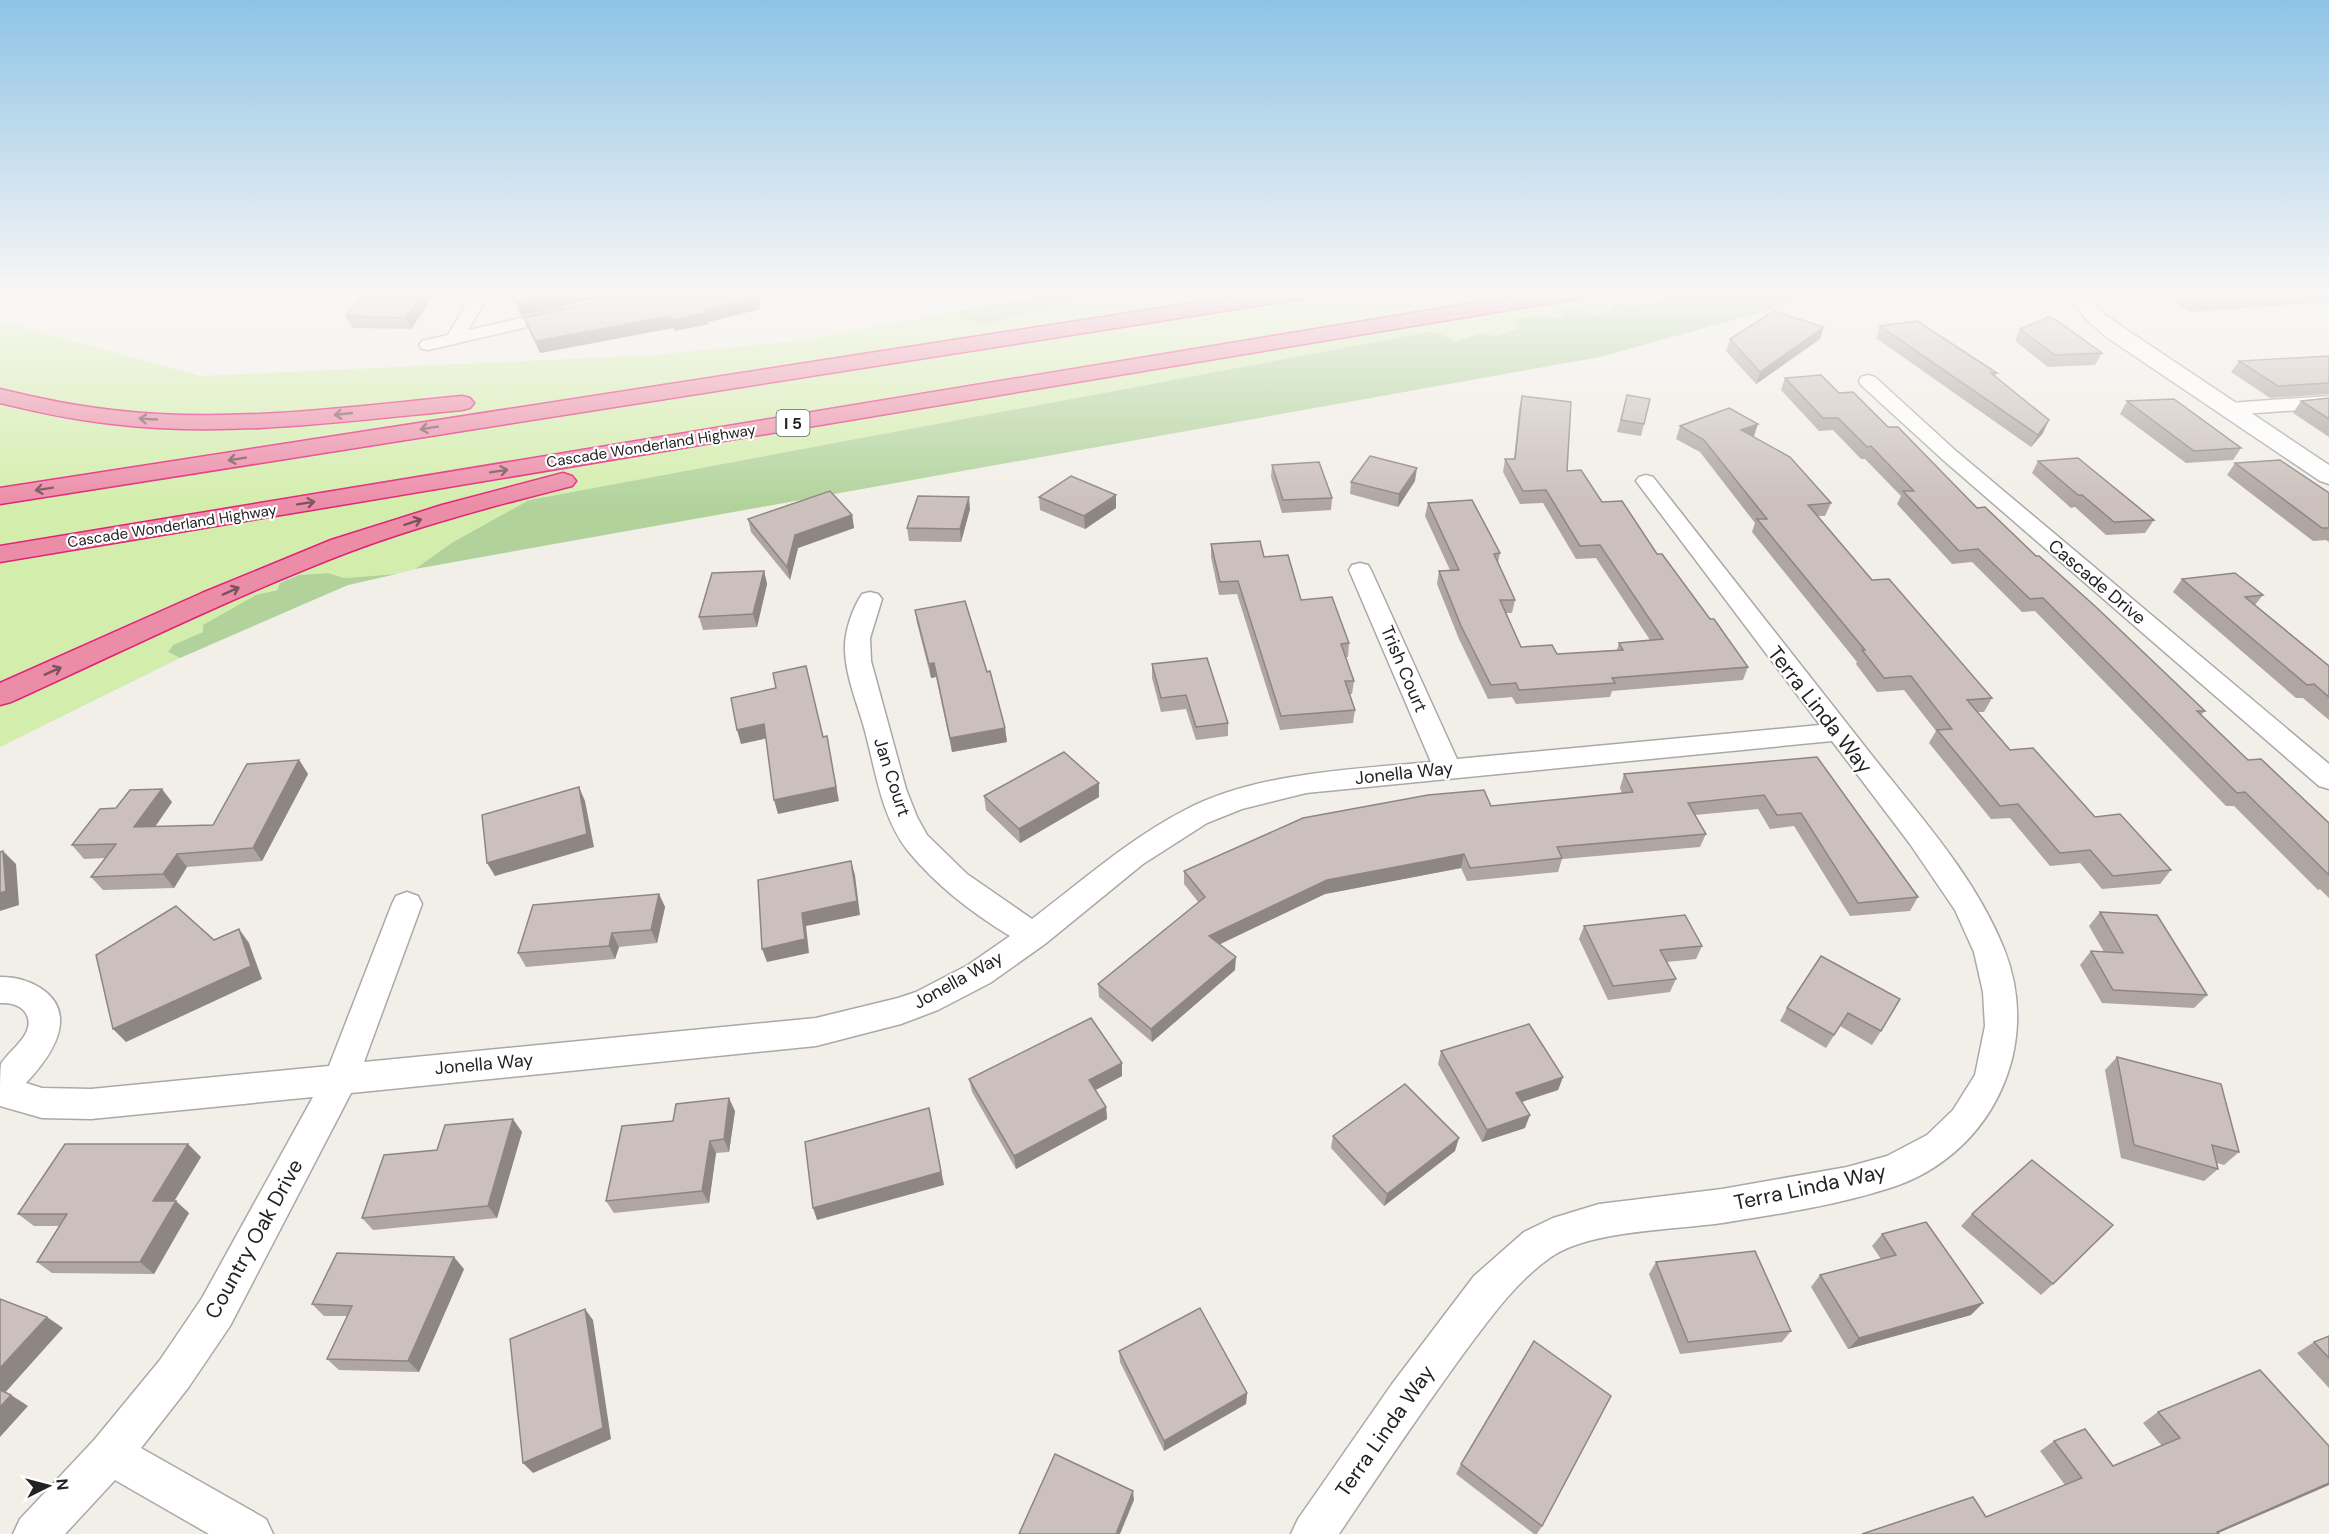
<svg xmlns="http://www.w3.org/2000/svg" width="2329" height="1534" viewBox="0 0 2329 1534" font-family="'DM Sans',sans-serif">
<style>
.grass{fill:#d3eeac}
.forest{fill:#b1d39b}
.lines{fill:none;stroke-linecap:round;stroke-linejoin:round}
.minor-casing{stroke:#a9a9a9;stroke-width:3}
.tertiary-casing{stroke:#a9a9a9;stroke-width:3}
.motorway-casing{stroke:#e52078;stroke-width:3}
.minor{fill:#fff;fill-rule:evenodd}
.tertiary{fill:#fff;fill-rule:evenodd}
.motorway{fill:#ec8da8;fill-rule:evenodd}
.wall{fill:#afa5a1}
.shaded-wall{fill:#8e8683}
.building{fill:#cbc0bb;stroke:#8e8683;stroke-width:1.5}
.oneway{stroke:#7d525e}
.labels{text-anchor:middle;stroke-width:4.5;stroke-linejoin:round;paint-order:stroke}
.far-street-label{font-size:15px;fill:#222;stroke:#fff}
.shield{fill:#fff;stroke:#646464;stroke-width:1.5}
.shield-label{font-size:16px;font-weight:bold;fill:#222}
.street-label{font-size:18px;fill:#222;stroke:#fff}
.near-street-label{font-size:21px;fill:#222;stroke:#fff}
</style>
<rect width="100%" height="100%" fill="#f2eee8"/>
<!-- grass -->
<path class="grass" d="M1144,291H1677C1657,306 1638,306 1614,303L1609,312L1589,315L1572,307L1567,316L1554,318L1537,315L1515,321L1520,328L1496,336L1481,333L1456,342L1444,335L1166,381L529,500L453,542L415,569L397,574L344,578L328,573L299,575L280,583L277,589C244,599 231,614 204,631C192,639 177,639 168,652L180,658L0,747V321L201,376L655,355L803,340L959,311L960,318L986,324L1030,312L1074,306C1092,286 1120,295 1144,291Z"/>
<!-- forest -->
<g class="forest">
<path d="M1063,291H1144C1120,295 1092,286 1074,306L1030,312L986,324L960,318L959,311Z"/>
<path d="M1677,291H1838L1600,357L415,569L453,542L529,500L1430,332L1444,335L1456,342L1481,333L1496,336L1519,328L1515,320L1537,315L1554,318L1566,316L1564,310L1572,307L1589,315L1609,313L1614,303C1638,306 1657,306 1677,291Z"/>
<path d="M328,573L344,578L397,574L348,585L180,658L168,652L173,645L203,632V625L256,595L277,590L280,583L299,575Z"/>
</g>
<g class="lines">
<!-- minor casing -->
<g class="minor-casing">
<g id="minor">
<path d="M474,291H491L468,330L561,309L567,310L570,314L567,318L561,319L428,350L422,349L419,345L422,341L448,335Z"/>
<path d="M1868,375L1875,377L1956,451L2329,764V789L2319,786L1942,459L1861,385L1859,381L1861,377Z"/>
<path d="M2329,396V408L2229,415L2222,413L2219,409L2222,405L2229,403Z"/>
<path d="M1646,475L1653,477C1725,569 1798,661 1870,753C1918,814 1975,876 2004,949C2043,1046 1992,1154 1893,1187C1838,1205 1779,1214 1722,1223C1674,1230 1590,1230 1551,1257C1514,1283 1488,1321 1461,1357C1419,1415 1379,1474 1339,1534H1291L1298,1519L1392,1384L1474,1276L1524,1232L1553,1218L1599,1204L1722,1189L1847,1167L1887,1156L1927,1135L1953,1110L1975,1075L1985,1026L1983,992L1974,952L1955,910L1910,844L1832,741L1306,793L1242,809L1207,823L1143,864L1045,944L990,983L938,1010L901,1024L816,1046L351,1093L230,1326L188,1388L141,1448L266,1519L273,1534H209L115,1480L65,1534H13L20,1519L95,1439L160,1360L202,1298L313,1097L91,1119L42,1118L0,1106C0,1097 0,1071 1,1064C9,1050 39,1032 25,1012C19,1004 10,1003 0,1003V977C26,976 62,992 60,1023C59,1045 40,1068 26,1083L42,1088L91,1089L329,1066L392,904L396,896L407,892L418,896L422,904L364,1062L816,1018L898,998L916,992L968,965L1010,936C972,913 936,885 908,851C881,816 876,772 865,731C858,705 846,678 845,651C844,633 852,609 862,594L870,592L878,594L882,599L870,638L871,661L906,789L917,817L927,835L967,874L1032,919C1082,881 1129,839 1185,810C1255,773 1353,769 1431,762L1349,570L1352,565L1360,563L1368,565L1371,570L1457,759L1820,725L1636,481L1639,477Z"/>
</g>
</g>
<!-- tertiary casing -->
<g class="tertiary-casing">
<path id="tertiary" d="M2065,291H2086L2100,311L2121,326L2329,465V484L2320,481L2105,336L2086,319Z"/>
</g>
<!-- motorway casing -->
<g class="motorway-casing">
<g id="motorway">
<path d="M1270,291H1322L1319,295L1312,297L0,504V488Z"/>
<path d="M1546,291H1596L1593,295L1586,297L0,562V546Z"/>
<path d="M0,389C37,398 74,406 112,410C228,424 347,407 462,396L470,398L474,403L470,408L462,410C347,421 228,438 112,424C74,420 37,412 0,403Z"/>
<path d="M563,473L572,476L576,481L572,486C497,505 421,525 349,552C234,596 123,651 11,702L0,705V683L202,593L331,540L442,505Z"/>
</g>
</g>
<!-- minor -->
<use href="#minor" class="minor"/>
<!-- tertiary -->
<use href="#tertiary" class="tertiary"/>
<!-- motorway -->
<use href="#motorway" class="motorway"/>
</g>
<!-- wall -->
<g class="wall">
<path d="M366,291H437L411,329L352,328L346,316Z"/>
<path d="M509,291H627L521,316Z"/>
<path d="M640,291H790L759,298L761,309L708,322L709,324L675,331L673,328L540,353L528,329L524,318Z"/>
<path d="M2158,291H2329V302L2190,312Z"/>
<path d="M1880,326L1997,373L1995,376L2043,433L2031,447L1876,338Z"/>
<path d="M2020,329L2102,353L2095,365L2048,367L2015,341Z"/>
<path d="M1730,339H1820L1756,384L1726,351Z"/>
<path d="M2329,356V394L2270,398L2231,372L2239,361Z"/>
<path d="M1785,378L1839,393L1888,427L1977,508L2036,556L2205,711L2201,715L2248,760L2329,823V898L2320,889L2318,890L2234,806H2226L2035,611L2022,612L1972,562L1952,564L1897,504L1901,496L1865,459H1861L1833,430L1819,431L1781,390Z"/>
<path d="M1627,395L1644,424L1641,436L1617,432Z"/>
<path d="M1522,396L1567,471L1657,554L1748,667L1743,680L1612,691L1610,697L1516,704L1512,697L1488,699L1459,639L1437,584L1439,571L1450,570L1425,516L1428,503L1500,553L1498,562L1515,600L1512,613H1506L1521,647L1557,654L1617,650L1619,643L1650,640L1596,558L1576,559L1543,503L1520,504L1503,472L1505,459H1514L1519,409Z"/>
<path d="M2329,398V437L2293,413L2301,401Z"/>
<path d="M2127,401L2241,448L2233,460L2186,463L2120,414Z"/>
<path d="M1680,426L1754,436H1753L1831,503L1825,516H1818L1872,580L1992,698L1984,712H1977L2010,750L2095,817L2171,870L2160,884L2102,889L2080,863L2050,866L2010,818L1991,819L1929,743L1936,731L1904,690L1877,692L1856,664L1857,662L1752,532L1755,523L1700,452L1676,439Z"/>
<path d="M2038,461L2154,520L2145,533L2106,535L2075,507L2071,508L2032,473Z"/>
<path d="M2235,463L2329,493V542L2326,540L2313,541L2227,475Z"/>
<path d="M1272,465L1332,498L1331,510L1282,513L1271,477Z"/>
<path d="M1415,481L1398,507L1350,494L1351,482Z"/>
<path d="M1116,495V508L1085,529L1040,510L1039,497Z"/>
<path d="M970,509L961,542L909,541L907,528Z"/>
<path d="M852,515L854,528L798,548L790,580L751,532L748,519Z"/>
<path d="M1211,544L1264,557L1301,600L1349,643L1348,657H1345L1354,681L1352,694H1350L1355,710L1353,723L1280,730L1237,594L1219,595L1211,557Z"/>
<path d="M764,571L767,584L757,627L703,630L699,617Z"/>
<path d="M2182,579L2263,595L2255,605L2329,666V720L2303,698H2296L2173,592Z"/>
<path d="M915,610L1005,728L1007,742L952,752L936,677L931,678L917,623Z"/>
<path d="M1152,664L1228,723V736L1196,740L1186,709L1161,712L1152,678Z"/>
<path d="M1817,757L1918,897L1910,911L1850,916L1794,826L1770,829L1758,809L1695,815L1706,834L1700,847L1562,859L1558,872L1467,881L1461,868L1325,894L1219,944L1235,970L1152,1042L1099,997L1098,984L1199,903L1184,884V871L1491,806L1622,793L1620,788L1624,774Z"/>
<path d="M299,760L308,774L262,861L187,867L174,888L103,890L91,877L106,858L84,859L72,845L116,808L172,802L155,827L213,825Z"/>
<path d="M984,796L1099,797L1020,843L986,810Z"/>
<path d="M659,894L665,907L657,943L619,947L615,959L526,967L518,953Z"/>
<path d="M2100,912L2207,995L2194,1008L2102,1003L2080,965L2091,951L2104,952L2089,926Z"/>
<path d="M1584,926L1702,946L1696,959L1667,962L1676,979L1670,992L1608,1000L1579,939Z"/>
<path d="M1821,956L1881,1031L1872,1045L1840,1026L1826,1048L1780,1021L1787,1008Z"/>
<path d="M1441,1051L1563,1077L1558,1090L1522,1102L1525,1128L1482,1142L1438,1064Z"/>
<path d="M2117,1057L2239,1152L2224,1165L2217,1163L2218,1169L2204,1181L2121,1158L2105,1070Z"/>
<path d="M1122,1076L1095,1090L1106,1107L1107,1119L1016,1169L972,1092L969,1079Z"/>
<path d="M735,1111L729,1152L716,1153L709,1203L614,1213L606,1201L673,1121Z"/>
<path d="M522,1132L497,1218L373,1230L362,1218Z"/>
<path d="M1333,1136L1455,1151L1384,1206L1331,1148Z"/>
<path d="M201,1157L174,1201L189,1213L154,1274L52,1273L37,1262L59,1226H34L18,1214Z"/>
<path d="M1972,1214L2053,1284L2041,1295L1961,1226Z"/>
<path d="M1882,1234L1971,1315L1848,1349L1811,1287L1820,1275L1881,1259L1872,1246Z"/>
<path d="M1656,1262L1791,1331L1782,1342L1680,1354L1649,1274Z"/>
<path d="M464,1269L419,1372L339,1370L327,1359L347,1316H324L312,1304Z"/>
<path d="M2329,1336V1388L2297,1353L2314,1342Z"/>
<path d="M1119,1351L1247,1393L1246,1404L1164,1451L1120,1362Z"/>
<path d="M2158,1412L2329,1485L2218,1533L1986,1517L2065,1485L2040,1451L2054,1441L2113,1466L2162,1446L2143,1423Z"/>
<path d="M1461,1464L1542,1526L1537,1534H1534L1456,1474Z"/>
</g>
<!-- shaded-wall -->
<g class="shaded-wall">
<path d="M425,291H437L411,329L406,318Z"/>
<path d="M573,291H627L521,316L517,304Z"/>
<path d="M751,291H790L759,298L761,309L708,322L709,324L675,331L671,320Z"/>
<path d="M670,316L673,328L540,353L536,341Z"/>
<path d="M1824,327L1820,339L1756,384L1760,372Z"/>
<path d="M2049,420L2043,433L2031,447L2038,435Z"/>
<path d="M1758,424L1754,436L1737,442L1741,430Z"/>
<path d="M1417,468L1415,481L1398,507L1399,494Z"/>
<path d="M1116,495V508L1085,529L1084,516Z"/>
<path d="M969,497L970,509L961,542L960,529Z"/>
<path d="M852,515L854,528L798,548L790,580L787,567L795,535Z"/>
<path d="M764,571L767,584L757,627L753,614Z"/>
<path d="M934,663L936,677L931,678L929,664Z"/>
<path d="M764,724L768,738L741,744L737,730Z"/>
<path d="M1005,728L1007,742L952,752L950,738Z"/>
<path d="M827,736L839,801L778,814L774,800Z"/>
<path d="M299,760L308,774L262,861L253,848Z"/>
<path d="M1099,783V797L1020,843L1019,829Z"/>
<path d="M579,787L585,801L594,847L495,876L487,863Z"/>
<path d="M162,789L172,802L145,841L134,827Z"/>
<path d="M3,851L16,864L19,905L0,911V893Z"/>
<path d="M177,854L187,867L174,888L163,874Z"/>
<path d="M1464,854L1461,868L1325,894L1208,950L1209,936L1327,880Z"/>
<path d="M851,861L855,875L860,915L806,926L809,953L767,962L762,949L802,913Z"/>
<path d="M659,894L665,907L657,943L651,930Z"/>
<path d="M239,929L249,943L262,979L126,1042L113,1029Z"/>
<path d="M612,933L619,947L615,959L609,946Z"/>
<path d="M1236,957L1235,970L1152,1042L1151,1029Z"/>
<path d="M1122,1063V1076L1090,1093L1089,1080Z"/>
<path d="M1563,1077L1558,1090L1512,1105L1516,1093Z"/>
<path d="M729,1098L735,1111L729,1152L724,1139Z"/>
<path d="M1106,1107L1107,1119L1016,1169L1014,1156Z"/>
<path d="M929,1108L944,1185L817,1220L813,1208Z"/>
<path d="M1530,1115L1525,1128L1482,1142L1487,1130Z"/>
<path d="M513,1119L522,1132L497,1218L488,1206Z"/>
<path d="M1459,1138L1455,1151L1384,1206L1387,1194Z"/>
<path d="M710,1141L716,1153L709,1203L702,1191Z"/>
<path d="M188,1144L201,1157L167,1213L153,1201Z"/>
<path d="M176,1201L189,1213L154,1274L140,1262Z"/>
<path d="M454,1257L464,1269L419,1372L408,1361Z"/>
<path d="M1983,1303L1971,1315L1848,1349L1859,1338Z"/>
<path d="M585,1309L593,1320L611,1439L533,1473L523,1463Z"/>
<path d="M47,1317L63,1328L3,1395L0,1393V1368Z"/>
<path d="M1247,1393L1246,1404L1164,1451V1441Z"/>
<path d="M11,1395L28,1406L0,1437V1407Z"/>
<path d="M2329,1483V1485L2216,1534H2213Z"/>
<path d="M1133,1491L1134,1500L1120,1534H1116Z"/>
</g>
<!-- building -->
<g class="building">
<path d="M366,291H425L406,318L346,316Z"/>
<path d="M511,291H573L517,304Z"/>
<path d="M640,291H753L758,297L705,310L706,313L671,320L670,316L536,341L524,318Z"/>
<path d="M2192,291H2263L2199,296Z"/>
<path d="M1774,311L1824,327L1760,372L1730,339Z"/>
<path d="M2049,317L2059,322L2102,353L2055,355L2020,329Z"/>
<path d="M1917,321L1997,373H1991L2049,420L2038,435L1880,326Z"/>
<path d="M2329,356V383L2278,386L2239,361Z"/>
<path d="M1821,375L1839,393L1853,392L1888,427H1898L1977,508L1985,507L2036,556H2039L2096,607L2205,711H2197L2248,760L2261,759L2329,823V875L2245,792L2237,793L2043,598L2030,599L1978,549L1959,551L1903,491H1914L1871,446L1867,447L1838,418H1823L1785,378Z"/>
<path d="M1627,395L1650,399L1644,424L1621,420Z"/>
<path d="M1522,396L1571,402L1567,471L1581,470L1602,502L1622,501L1657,554H1662L1710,619H1714L1748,667L1612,678L1615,683L1519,690L1516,683L1491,685L1461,626L1439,571L1459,570L1428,503L1472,500L1500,553L1494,554L1515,600H1500L1521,647L1552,645L1557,654L1623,650L1619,643L1663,639L1600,545L1580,546L1546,490L1523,491L1505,459H1515Z"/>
<path d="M2329,398V419L2301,401Z"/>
<path d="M2174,399L2241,448L2194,451L2127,401Z"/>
<path d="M1729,408L1758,424L1741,430L1790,457L1831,503L1808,505L1872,580L1889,579L1992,698L1967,700L2010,750L2033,748L2095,817L2120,814L2171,870L2113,876L2090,850L2060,853L2018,804L2000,806L1937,730L1952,729L1911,676L1884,678L1862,650H1865L1757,519H1767L1704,440L1680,426Z"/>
<path d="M1370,456L1417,468L1399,494L1351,482Z"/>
<path d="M2078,458L2154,520L2114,522L2082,495H2078L2038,461Z"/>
<path d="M2280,460L2329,493V528H2322L2235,463Z"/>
<path d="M1319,462L1332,498L1283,500L1272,465Z"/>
<path d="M1071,476L1116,495L1084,516L1039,497Z"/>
<path d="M830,491L852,515L795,535L787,567L748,519Z"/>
<path d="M918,496L969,497L960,529L907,528Z"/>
<path d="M1260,541L1264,557L1288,555L1301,600L1332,597L1349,643L1341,644L1354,681H1345L1355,710L1281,716L1238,581L1220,582L1211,544Z"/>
<path d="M764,571L753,614L699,617L712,573Z"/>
<path d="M2235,573L2263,595L2245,597L2329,666V697L2314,684L2307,685L2182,579Z"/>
<path d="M965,601L987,672L990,671L1005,728L950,738L934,663L929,664L915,610Z"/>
<path d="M1207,658L1228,723L1196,727L1186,695L1161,698L1152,664Z"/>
<path d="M806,666L823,737L827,736L836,787L774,800L764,724L737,730L731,698L776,688L773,673Z"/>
<path d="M1064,752L1099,783L1019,829L984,796Z"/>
<path d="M1817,757L1918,897L1858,903L1801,813L1777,815L1764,795L1688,803L1706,834L1557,847L1562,858L1470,868L1464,854L1327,880L1209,936L1236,957L1151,1029L1098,984L1205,897L1184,871L1303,818L1428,795L1484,790L1491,806L1633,792L1624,774Z"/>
<path d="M299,760L253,848L177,854L163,874L91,877L116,844L72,845L100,809L116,808L130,790L162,789L134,827L213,825L247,764Z"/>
<path d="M579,787L587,834L487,863L482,815Z"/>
<path d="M3,851L6,891L0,893V852Z"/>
<path d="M851,861L857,901L802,913L805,939L762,949L758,880Z"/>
<path d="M659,894L651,930L612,933L609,946L518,953L533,905Z"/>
<path d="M176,906L214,940L239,929L251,966L113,1029L96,955Z"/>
<path d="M2100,912L2157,915L2207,995L2113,990L2091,951L2123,953Z"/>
<path d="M1685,915L1702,946L1660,950L1676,979L1613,986L1584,926Z"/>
<path d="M1821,956L1900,999L1881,1031L1848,1013L1834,1035L1787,1008Z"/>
<path d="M1091,1018L1122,1063L1089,1080L1106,1107L1014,1156L969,1079Z"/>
<path d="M1529,1024L1563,1077L1516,1093L1530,1115L1487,1130L1441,1051Z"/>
<path d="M2117,1057L2221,1084L2239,1152L2212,1145L2218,1169L2134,1145Z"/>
<path d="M1405,1084L1459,1138L1387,1194L1333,1136Z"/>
<path d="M729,1098L724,1139L710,1141L702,1191L606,1201L622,1126L673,1121L676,1104Z"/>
<path d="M929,1108L941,1172L813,1208L805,1142Z"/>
<path d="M513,1119L488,1206L362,1218L384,1155L437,1150L445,1125Z"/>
<path d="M65,1144H188L153,1201H176L140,1262H37L67,1214H18Z"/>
<path d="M2032,1160L2113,1225L2053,1284L1972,1214Z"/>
<path d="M1926,1222L1983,1303L1859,1338L1820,1275L1896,1255L1882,1234Z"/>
<path d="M1755,1251L1791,1331L1688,1342L1656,1262Z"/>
<path d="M337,1253L454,1257L408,1361L327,1359L352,1306L312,1304Z"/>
<path d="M0,1299L47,1317L0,1368Z"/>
<path d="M1200,1308L1247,1393L1164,1441L1119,1351Z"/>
<path d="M585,1309L603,1428L523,1463L510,1339Z"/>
<path d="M2329,1336V1358L2314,1342Z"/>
<path d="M1534,1341L1611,1396L1542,1526L1461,1464Z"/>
<path d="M2260,1370L2329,1446V1483L2217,1532L2219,1534H1862L1973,1497L1986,1517L2082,1478L2054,1441L2085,1429L2113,1466L2180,1438L2158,1412Z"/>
<path d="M0,1390L11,1395L0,1407Z"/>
<path d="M1055,1454L1133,1491L1116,1534H1019Z"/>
</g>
<!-- one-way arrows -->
<defs><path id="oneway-shaft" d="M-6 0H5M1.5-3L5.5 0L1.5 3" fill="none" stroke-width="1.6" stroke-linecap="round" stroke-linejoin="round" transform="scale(1.5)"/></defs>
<g class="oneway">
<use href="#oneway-shaft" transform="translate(343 414) rotate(174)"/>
<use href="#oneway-shaft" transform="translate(148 419) rotate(-177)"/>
<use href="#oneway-shaft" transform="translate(429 428) rotate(171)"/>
<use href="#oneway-shaft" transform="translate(237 459) rotate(171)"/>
<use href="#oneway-shaft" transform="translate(499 471) rotate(-9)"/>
<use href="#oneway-shaft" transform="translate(44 489) rotate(171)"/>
<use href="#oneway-shaft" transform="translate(306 503) rotate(-9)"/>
<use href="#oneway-shaft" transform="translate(413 522) rotate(-18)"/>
<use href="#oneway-shaft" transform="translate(231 591) rotate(-24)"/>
<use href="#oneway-shaft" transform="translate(53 671) rotate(-24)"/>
</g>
<!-- sky -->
<linearGradient id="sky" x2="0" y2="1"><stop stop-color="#8ec3e6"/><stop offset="0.58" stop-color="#f9f7f5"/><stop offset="1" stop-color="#f9f7f5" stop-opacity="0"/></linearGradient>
<rect width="2329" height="506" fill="url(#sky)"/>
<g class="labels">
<!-- far-street labels -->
<g class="far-street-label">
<text transform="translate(651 446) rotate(-9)" y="5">Cascade Wonderland Highway</text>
<text transform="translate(172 526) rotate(-9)" y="5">Cascade Wonderland Highway</text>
</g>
<!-- shield labels -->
<rect class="shield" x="776.5" y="410" width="33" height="26" rx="4.5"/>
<g class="shield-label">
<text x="793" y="429">I 5</text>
</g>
<!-- street labels -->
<g class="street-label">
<text transform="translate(2097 582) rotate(40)" y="6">Cascade Drive</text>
<text transform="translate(1404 669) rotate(67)" y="6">Trish Court</text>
<text transform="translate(1404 773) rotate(-6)" y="6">Jonella Way</text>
<text transform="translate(892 777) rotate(72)" y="6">Jan Court</text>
<text transform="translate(958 980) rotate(-29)" y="6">Jonella Way</text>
<text transform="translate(484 1064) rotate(-5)" y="6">Jonella Way</text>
</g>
<!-- near-street labels -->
<g class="near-street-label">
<text transform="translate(1820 710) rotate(52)" y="7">Terra Linda Way</text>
<text transform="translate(1810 1187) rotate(-12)" y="7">Terra Linda Way</text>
<text transform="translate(254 1239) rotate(-61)" y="7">Country Oak Drive</text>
<text transform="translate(1385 1431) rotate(-55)" y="7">Terra Linda Way</text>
</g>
</g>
<!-- north arrow -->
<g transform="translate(48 1486) rotate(84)" stroke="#ffffff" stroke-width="4.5" paint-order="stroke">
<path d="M0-4.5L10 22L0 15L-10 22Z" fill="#222222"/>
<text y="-9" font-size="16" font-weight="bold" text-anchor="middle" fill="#222222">N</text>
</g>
</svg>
